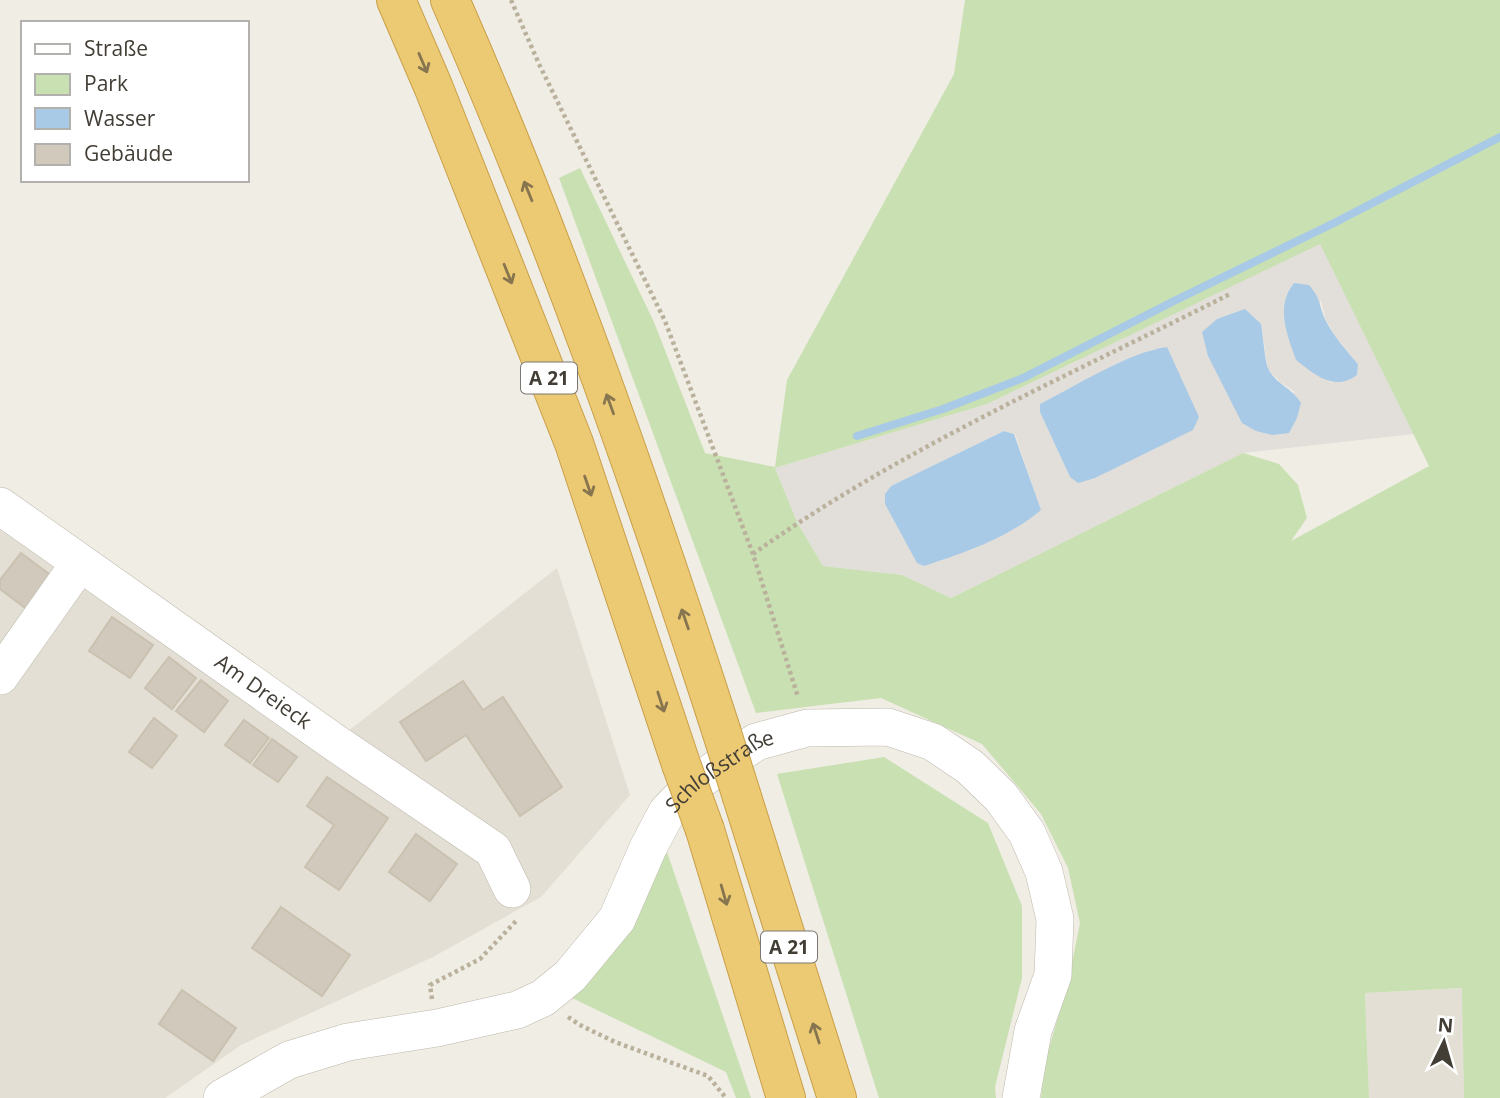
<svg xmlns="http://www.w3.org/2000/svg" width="1500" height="1098" viewBox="0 0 1500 1098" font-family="'Open Sans',sans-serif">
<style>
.residential{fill:#e3dfd4}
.industrial{fill:#e2dfda;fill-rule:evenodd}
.green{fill:#c9e0b2;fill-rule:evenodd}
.water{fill:#a8cae6}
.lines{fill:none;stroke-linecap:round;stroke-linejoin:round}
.stream{stroke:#a8cae6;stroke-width:8}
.building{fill:#d0c9bc;stroke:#cac1b0;stroke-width:2}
.minor-casing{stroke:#bdb8ac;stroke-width:38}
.highway-casing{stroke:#c99f46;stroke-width:40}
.path{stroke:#bab19c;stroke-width:4.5;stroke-dasharray:3.5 3.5;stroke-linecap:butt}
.minor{stroke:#fff;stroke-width:37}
.highway{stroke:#ecca74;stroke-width:38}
.highway-bridge-casing{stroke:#c99f46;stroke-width:40;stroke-linecap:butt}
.highway-bridge{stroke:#ecca74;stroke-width:38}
.oneway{stroke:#86754e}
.labels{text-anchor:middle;stroke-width:6;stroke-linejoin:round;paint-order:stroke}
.shield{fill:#fff;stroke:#7b7772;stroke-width:2}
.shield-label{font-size:19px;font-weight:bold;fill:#423d35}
.street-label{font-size:21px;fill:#423d35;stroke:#fff}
</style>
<rect width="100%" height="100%" fill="#f0ede5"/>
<!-- residential -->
<g class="residential">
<path d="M0,510L334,742L557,568L630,795L541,897L433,957L241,1045L165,1098H0Z"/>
<path d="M1463,988L1464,1098H1369L1365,993Z"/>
</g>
<!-- industrial -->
<path class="industrial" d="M1320,243L1414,434L1243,453L951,598L902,575L823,566L797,522L775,468L987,404ZM1321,300L1325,318L1336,338L1358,364L1332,383L1296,360ZM1261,324L1268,369L1280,382L1295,392L1242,423ZM1154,349L1070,477L1040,412V405ZM1004,431L1015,434L1041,511L885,494L891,486Z"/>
<!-- green -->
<g class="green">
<path d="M965,0H1500V1098H1464L1462,988L1365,993L1369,1098H1041L1045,1062L1068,983L1080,923L1068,868L1041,814L982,744L881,698L756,713L559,178L580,168L654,322L705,453L775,467L787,380L954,74ZM1320,244L1429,466L1291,541L1307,518L1298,485L1279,464L1243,453L951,598L902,575L823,566L797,522L775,468L987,404Z"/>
<path d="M884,757L988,823L1022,906V978L995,1087L996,1098H879L777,774Z"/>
<path d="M666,849L751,1098H736L726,1072L572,998Z"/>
</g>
<!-- water -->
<g class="water">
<path d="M1294,283L1309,285C1322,301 1318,303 1325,319C1333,336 1346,350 1358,364L1357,375C1333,392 1316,375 1296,360C1287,333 1275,307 1294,283Z"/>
<path d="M1245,309L1261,324C1263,334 1265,364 1269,370C1276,384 1292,388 1301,403L1297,418L1289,433L1272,435L1256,431L1242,423L1208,356L1202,332L1217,319Z"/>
<path d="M1167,347L1199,417L1193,430L1095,478L1078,483L1070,477L1040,412V404C1076,386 1129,352 1167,347Z"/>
<path d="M1004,431L1014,434L1041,510C1008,538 964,553 924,566L917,563L885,504V494L891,486Z"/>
</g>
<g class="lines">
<!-- stream -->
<path class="stream" d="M857,436L943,409L1023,378L1176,300L1334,223L1500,137"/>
</g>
<!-- building -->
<g class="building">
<path d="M21,553L53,577L28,610L0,589V580Z"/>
<path d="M112,617L153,645L130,678L89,651Z"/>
<path d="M169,657L196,678L172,709L145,688Z"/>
<path d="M201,680L228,701L204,732L176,711Z"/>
<path d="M463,681L483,710L503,697L562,787L520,816L466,735L426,761L400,722Z"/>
<path d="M154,718L177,736L152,768L129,752Z"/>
<path d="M244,720L269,738L250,763L225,745Z"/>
<path d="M272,739L297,757L278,782L253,765Z"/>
<path d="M327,777L388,818L339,890L305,867L334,825L307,806Z"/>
<path d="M416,834L457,864L430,901L389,872Z"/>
<path d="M281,907L350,955L322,996L252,948Z"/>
<path d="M182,990L236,1028L213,1061L159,1024Z"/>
</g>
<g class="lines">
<!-- minor casing -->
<g class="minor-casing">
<g id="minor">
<path id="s1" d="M0,506L334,742L493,850L512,889"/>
<path d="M0,676L79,564"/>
<path id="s2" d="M222,1098L289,1060L348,1042L437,1028L517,1010L543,998L570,976L617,919L648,848L667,812L694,784L756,742L807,728L888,727L933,742L970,767L1001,797L1027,833L1044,872L1055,919L1053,975L1033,1031L1021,1098"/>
</g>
</g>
<!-- highway casing -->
<g class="highway-casing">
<g id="highway">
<path d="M396,0L433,86L574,443L681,764"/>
<path d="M450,0C555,238 641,483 721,730"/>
<path d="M742,797L837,1098"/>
<path d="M705,830L786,1098"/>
</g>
</g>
<!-- path -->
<g class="path">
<path d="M511,0L539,64L665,321L753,554L798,697"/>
<path d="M753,554C900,449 1070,375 1230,294"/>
<path d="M432,999L430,985L480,959L517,920"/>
<path d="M568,1017L580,1025L615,1042L708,1076L726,1098"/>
</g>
<!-- minor -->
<use href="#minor" class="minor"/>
<!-- highway -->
<use href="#highway" class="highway"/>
<!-- highway-bridge casing -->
<g class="highway-bridge-casing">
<g id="highway-bridge">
<path d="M721,730L742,797"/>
<path d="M681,764L705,830"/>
</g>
</g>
<!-- highway-bridge -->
<use href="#highway-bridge" class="highway-bridge"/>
</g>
<!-- one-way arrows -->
<defs><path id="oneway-shaft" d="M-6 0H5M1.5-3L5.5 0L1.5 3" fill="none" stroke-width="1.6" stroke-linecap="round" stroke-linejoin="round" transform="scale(1.75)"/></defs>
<g class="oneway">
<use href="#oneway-shaft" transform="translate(423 63) rotate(67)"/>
<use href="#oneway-shaft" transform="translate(528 191) rotate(-112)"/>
<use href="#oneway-shaft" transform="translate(508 274) rotate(68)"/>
<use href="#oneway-shaft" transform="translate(610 404) rotate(-110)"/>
<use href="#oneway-shaft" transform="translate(588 486) rotate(71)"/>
<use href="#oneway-shaft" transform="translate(685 619) rotate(-109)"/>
<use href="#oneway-shaft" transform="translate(661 702) rotate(72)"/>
<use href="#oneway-shaft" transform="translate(724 895) rotate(74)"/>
<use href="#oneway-shaft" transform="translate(816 1033) rotate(-108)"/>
</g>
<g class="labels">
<!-- shield labels -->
<g class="shield">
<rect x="521" y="362.5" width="56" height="31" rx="5"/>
<rect x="761" y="931.5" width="56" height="31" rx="5"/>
</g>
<g class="shield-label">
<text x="549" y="385">A 21</text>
<text x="789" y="954">A 21</text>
</g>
<!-- street labels -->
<g class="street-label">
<text dy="7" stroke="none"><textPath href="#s1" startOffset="322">Am Dreieck</textPath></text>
<text dy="7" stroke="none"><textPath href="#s2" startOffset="634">Schloßstraße</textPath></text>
</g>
</g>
<!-- legend -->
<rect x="21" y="21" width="228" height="161" fill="#ffffff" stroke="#b3b1ae" stroke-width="2"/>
<rect x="35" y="44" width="35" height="10" fill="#ffffff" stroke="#b3b1ae" stroke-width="2"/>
<text x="84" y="56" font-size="21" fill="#423d35">Straße</text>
<rect x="35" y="74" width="35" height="21" fill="#c9e0b2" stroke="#b3b1ae" stroke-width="2"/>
<text x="84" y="91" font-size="21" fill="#423d35">Park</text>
<rect x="35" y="108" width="35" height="21" fill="#a8cae6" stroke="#b3b1ae" stroke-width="2"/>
<text x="84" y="126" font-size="21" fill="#423d35">Wasser</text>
<rect x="35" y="144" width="35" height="21" fill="#d0c9bc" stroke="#b3b1ae" stroke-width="2"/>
<text x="84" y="161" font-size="21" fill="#423d35">Gebäude</text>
<!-- north arrow -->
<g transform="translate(1444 1042) rotate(5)" stroke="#ffffff" stroke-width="5" paint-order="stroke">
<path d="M0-5L12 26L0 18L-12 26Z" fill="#423d35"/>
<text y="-10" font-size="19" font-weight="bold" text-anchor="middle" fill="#423d35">N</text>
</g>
</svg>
